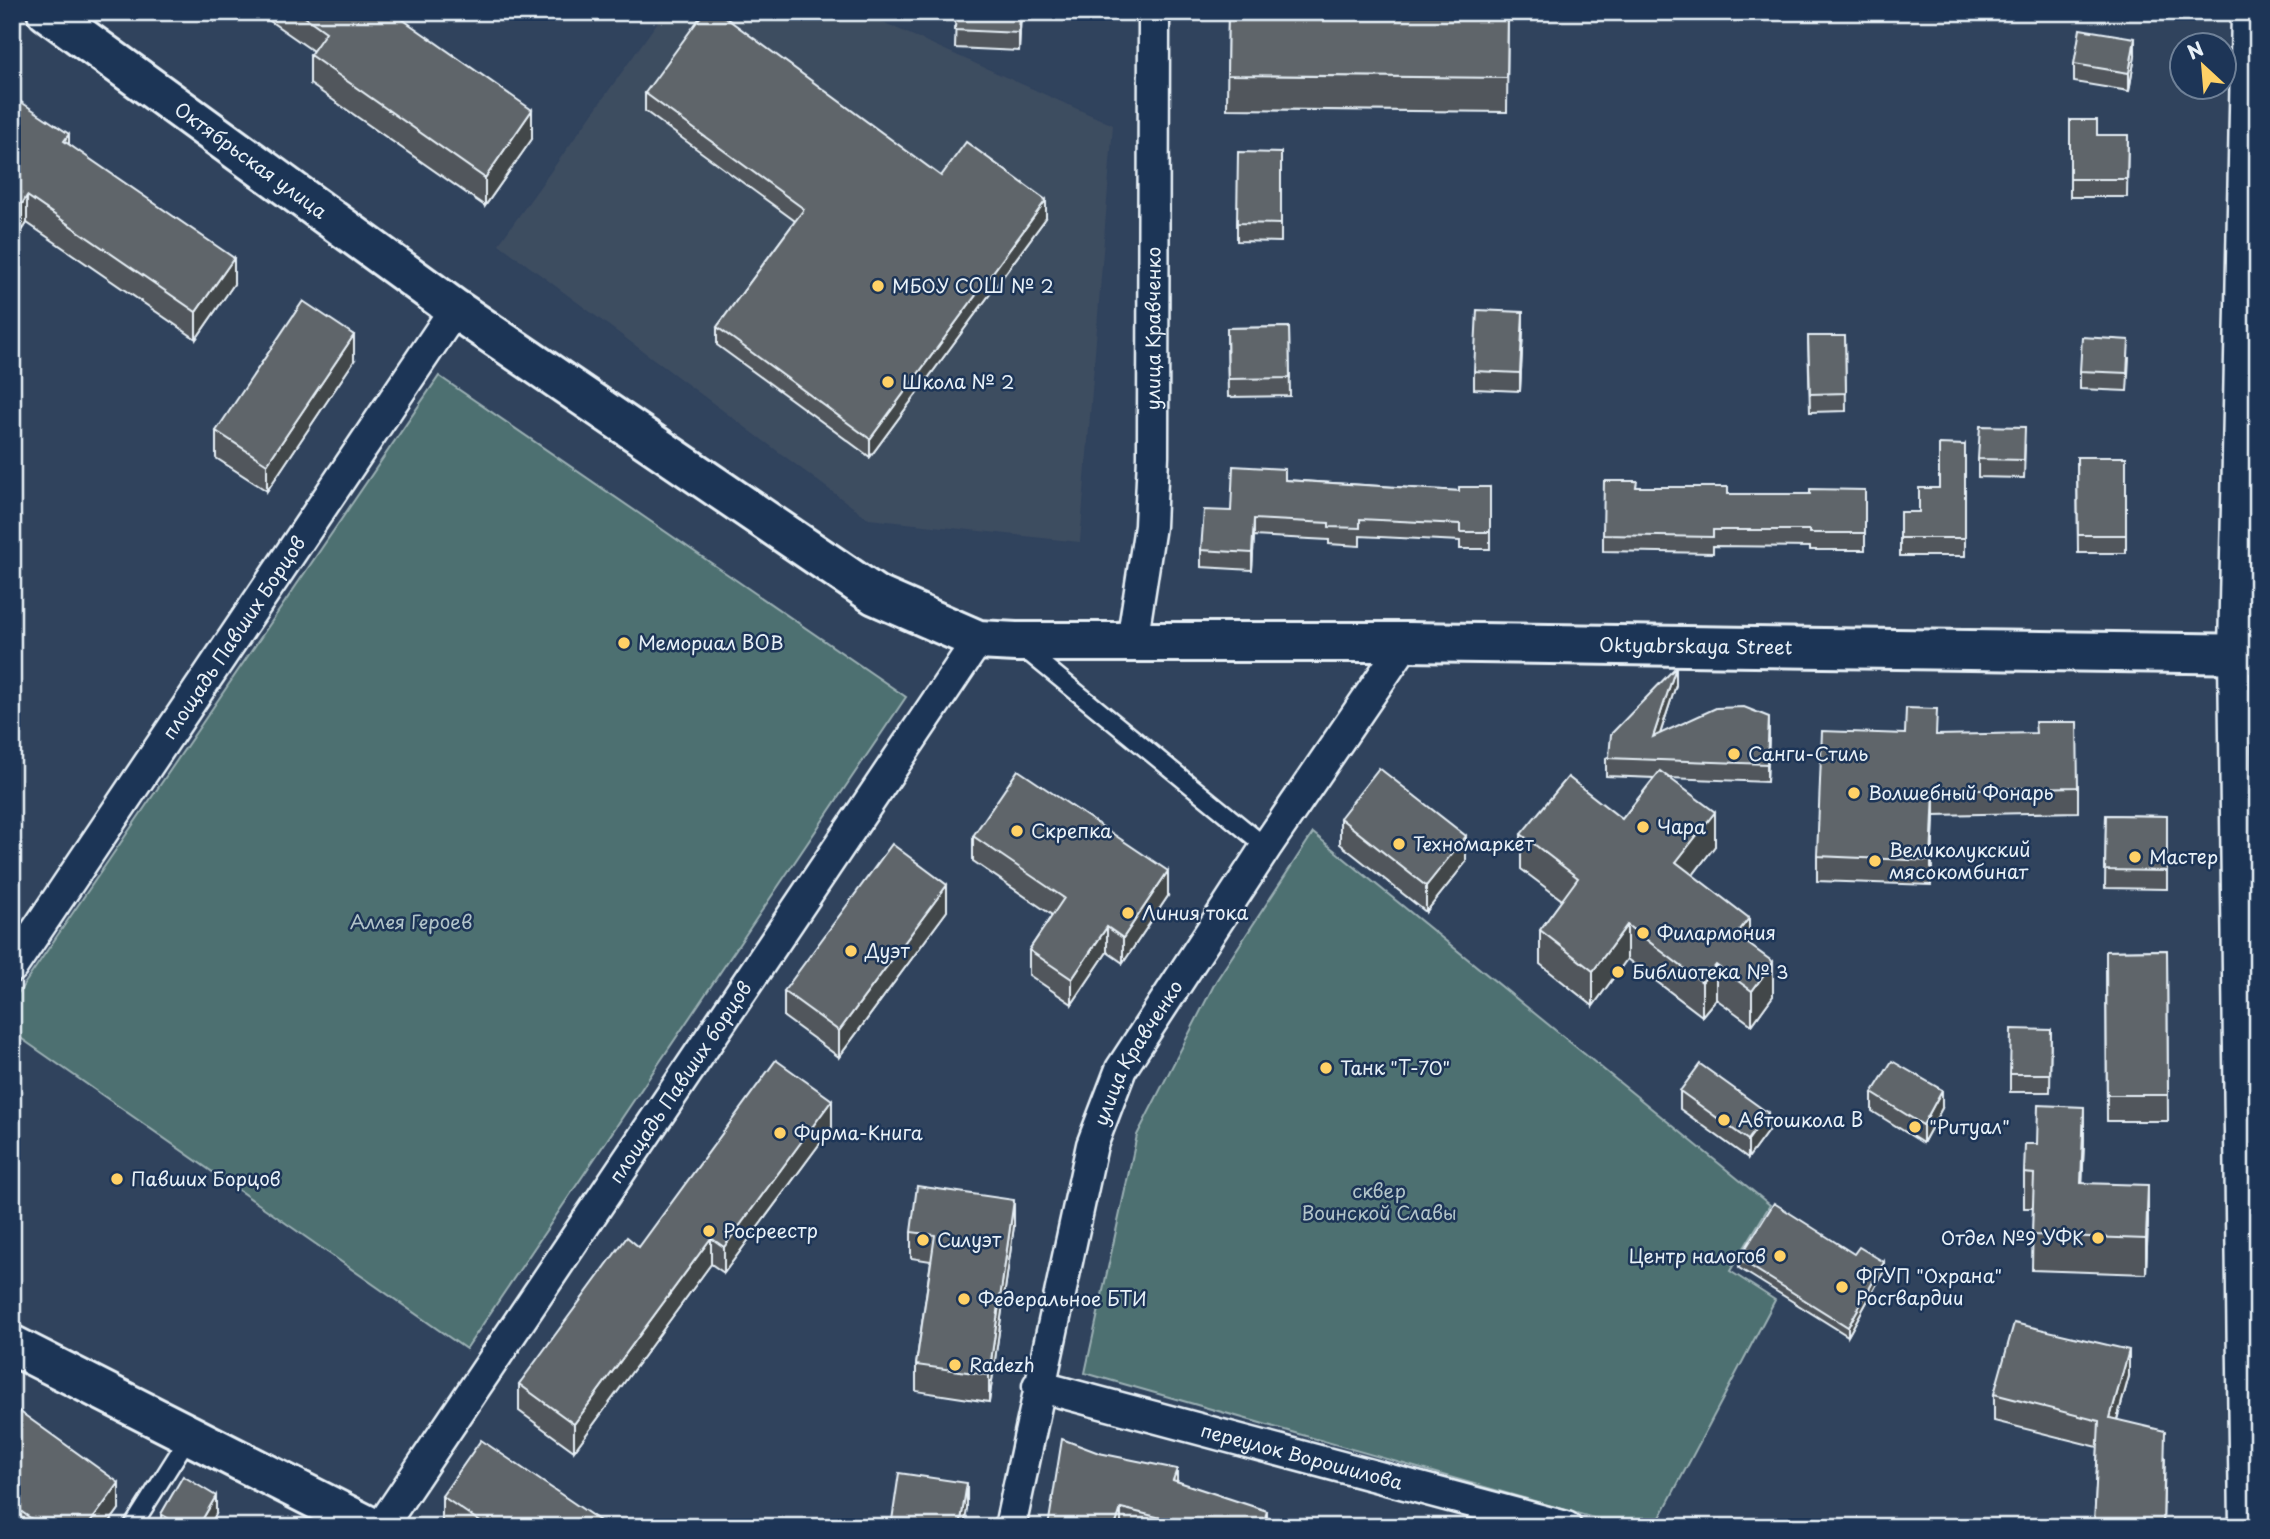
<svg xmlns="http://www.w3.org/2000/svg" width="2270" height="1539" viewBox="0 0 2270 1539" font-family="'Playpen Sans',sans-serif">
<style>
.built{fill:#3e4d61}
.green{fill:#4e7071;stroke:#9bb0b4;stroke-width:2}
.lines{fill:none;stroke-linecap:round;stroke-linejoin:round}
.lane-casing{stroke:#e8f1f8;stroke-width:21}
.street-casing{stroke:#e8f1f8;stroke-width:35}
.secondary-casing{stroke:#e8f1f8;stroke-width:44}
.lane{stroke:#1d3557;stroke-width:16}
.street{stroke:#1d3557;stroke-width:30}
.secondary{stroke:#1d3557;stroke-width:38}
.wall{fill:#51575b;stroke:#e8f1f8;stroke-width:2}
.shaded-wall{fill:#42474a;stroke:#e8f1f8;stroke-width:2}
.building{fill:#5e656a;stroke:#e8f1f8;stroke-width:2}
.poi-dot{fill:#ffd166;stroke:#1d3557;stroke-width:2.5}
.labels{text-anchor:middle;stroke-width:5;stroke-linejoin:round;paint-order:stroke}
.street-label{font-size:19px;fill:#e8f1f8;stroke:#1d3557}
.poi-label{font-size:19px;fill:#e8f1f8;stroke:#1d3557;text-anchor:start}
.park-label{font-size:19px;fill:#b2c4c9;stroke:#1d3557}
</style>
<rect width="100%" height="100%" fill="#30435d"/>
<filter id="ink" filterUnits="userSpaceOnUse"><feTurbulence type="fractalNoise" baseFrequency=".0143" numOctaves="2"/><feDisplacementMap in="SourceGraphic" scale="14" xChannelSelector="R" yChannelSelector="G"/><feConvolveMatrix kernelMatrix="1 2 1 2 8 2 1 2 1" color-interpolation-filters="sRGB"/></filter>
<g filter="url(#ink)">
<!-- built -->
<path class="built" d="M665,12H860L1113,125L1080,542L869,519L499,244Z"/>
<!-- green -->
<g class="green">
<path d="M439,376L906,697L466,1349L12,1032V1002Z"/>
<path d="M1313,833L1770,1205L1730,1271L1775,1300L1655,1527H1625L1085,1373L1137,1135L1216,981Z"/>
</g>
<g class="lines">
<!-- lane casing -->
<g class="lane-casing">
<g id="lane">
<path d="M1024,649L1266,847"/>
<path d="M132,1527L190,1435"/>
</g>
</g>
<!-- street casing -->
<g class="street-casing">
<g id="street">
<path id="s1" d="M1132,642L1150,526L1153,456L1154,12"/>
<path id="s2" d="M12,967L455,309"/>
<path id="s3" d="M1038,1386L1566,1527"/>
<path id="s4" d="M381,1527L978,640"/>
<path id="s5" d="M1010,1527L1092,1145L1121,1069L1266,847L1406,642"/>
<path d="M2245,1527L2234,654L2247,12"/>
</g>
</g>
<!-- secondary casing -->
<g class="secondary-casing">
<g id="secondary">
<path id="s6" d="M47,12L455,309L875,595L978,640L1016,642H1406L2258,654"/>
<path d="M12,1345L371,1527"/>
</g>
</g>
<!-- lane -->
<use href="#lane" class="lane"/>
<!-- street -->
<use href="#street" class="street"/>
<!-- secondary -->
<use href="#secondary" class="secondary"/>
</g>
<!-- wall -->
<g class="wall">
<path d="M205,12H220L215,20Z"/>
<path d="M257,12H392L532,139L485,206L310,84V55L313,51Z"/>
<path d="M956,12H1021L1019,51L955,48Z"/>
<path d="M1228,12H1508L1507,112L1227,109Z"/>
<path d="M2135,56L2129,91L2074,82V64Z"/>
<path d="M645,93L941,176L1046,218L870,457L717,345V327L795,221L645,111Z"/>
<path d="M12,96L234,284L196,339L27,223L22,231L12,225Z"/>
<path d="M2070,120L2097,135H2128L2127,197H2070Z"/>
<path d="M1281,153V242L1237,241V223Z"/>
<path d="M1289,327L1290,396L1228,397L1227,328Z"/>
<path d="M1523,330L1520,391L1474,389V371Z"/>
<path d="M1808,336H1845L1846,411L1810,412Z"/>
<path d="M2129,358L2127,391L2080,389V371Z"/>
<path d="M354,361L267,491L216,458V431Z"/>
<path d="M1965,445V556H1900V512H1919L1939,488Z"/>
<path d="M2025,445L2024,478L1978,477V459Z"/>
<path d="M2077,457H2126V553H2078Z"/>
<path d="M1285,480L1459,491L1490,487V549H1460V541L1360,536V546L1329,544V540L1254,536L1252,570L1201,567V550L1231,511Z"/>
<path d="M1865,490V550H1810V547L1713,546V553L1603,551V535L1728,494H1810Z"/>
<path d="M1676,685L1660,734L1769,735L1767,782L1670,778L1715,846L1693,875L1749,945L1773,996L1752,1025L1716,999L1702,1016L1627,959L1593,1006L1540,964V930L1562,900L1521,869V834L1622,819L1654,778L1606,776V758L1609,757Z"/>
<path d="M1937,735L2078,787V812L1934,815L1931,885L1817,881V856Z"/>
<path d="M2106,815L2167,816V889L2105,888Z"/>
<path d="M1340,818L1466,862L1426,912L1340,844Z"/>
<path d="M973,836L1168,896L1123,963L1107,952L1072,1004L1029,975V950L1052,915L973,861Z"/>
<path d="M947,911L839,1057L784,1017V991Z"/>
<path d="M2167,950L2168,1121H2107L2106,951Z"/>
<path d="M2051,1030L2050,1092H2010V1074Z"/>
<path d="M1680,1091L1768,1131L1748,1158L1680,1109Z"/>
<path d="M1872,1093L1942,1108L1923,1143L1872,1111Z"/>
<path d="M832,1127L724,1273L711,1264L574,1451L519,1411V1384L639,1247Z"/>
<path d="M2084,1141L2082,1183L2148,1219L2146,1274L2032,1270L2033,1208H2024V1173Z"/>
<path d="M1014,1226L989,1402L916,1391V1365L931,1261L911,1258V1232Z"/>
<path d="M1854,1254L1884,1271L1848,1336L1739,1268V1259Z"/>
<path d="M2129,1376L2117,1420L2165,1457L2163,1527H2094L2098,1447L1994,1421V1394Z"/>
<path d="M12,1406L119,1509L106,1527H12Z"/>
<path d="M1099,1453L1177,1481L1267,1527H1048Z"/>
<path d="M442,1496L609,1527H448L442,1523Z"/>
<path d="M161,1514H216L209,1527H161Z"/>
</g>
<!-- shaded-wall -->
<g class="shaded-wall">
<path d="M215,12H220L215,20Z"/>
<path d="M1020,12H1021L1019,51V33Z"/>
<path d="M2135,38V56L2129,91V73Z"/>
<path d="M532,110V139L485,206V178Z"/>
<path d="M69,134V160L64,141Z"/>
<path d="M27,196V223L22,231V204Z"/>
<path d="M1046,200V218L870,457V439Z"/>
<path d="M234,258V284L196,339V312Z"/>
<path d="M1523,312V330L1520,391V373Z"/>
<path d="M354,335V361L267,491V464Z"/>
<path d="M1254,519V536L1252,570V553Z"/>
<path d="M1676,667V685L1653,755V737Z"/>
<path d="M1769,717V735L1767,782V764Z"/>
<path d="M1934,790V815L1931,885V861Z"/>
<path d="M1715,812V846L1676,897V862Z"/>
<path d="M1466,836V862L1426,912V886Z"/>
<path d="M1168,871V896L1123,963V938Z"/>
<path d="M947,885V911L839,1057V1031Z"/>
<path d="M1749,918V952L1736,935Z"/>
<path d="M1627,925V959L1593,1006V971Z"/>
<path d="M1107,927V952L1072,1004V979Z"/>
<path d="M1773,962V996L1752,1025V991Z"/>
<path d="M1716,965V999L1702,1016V982Z"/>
<path d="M1942,1090V1108L1923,1143V1125Z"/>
<path d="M832,1100V1127L724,1273V1247Z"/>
<path d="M2084,1107V1141L2081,1217V1183Z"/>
<path d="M1768,1113V1131L1748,1158V1140Z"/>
<path d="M2148,1185V1219L2146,1274V1239Z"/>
<path d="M1014,1200V1226L989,1402V1375Z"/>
<path d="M711,1238V1264L574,1451V1424Z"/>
<path d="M1884,1262V1271L1848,1336V1327Z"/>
<path d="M2129,1350V1376L2110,1444V1418Z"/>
<path d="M1177,1469V1491L1173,1480Z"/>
<path d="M119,1483V1509L106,1527H87Z"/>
<path d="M967,1483V1509L964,1527H960Z"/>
<path d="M216,1496V1514L209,1527H198Z"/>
<path d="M1121,1508V1527H1115Z"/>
<path d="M1267,1511V1527H1262Z"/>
</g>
<!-- building -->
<g class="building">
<path d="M298,12H392L532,110L485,178L310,55L326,32Z"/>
<path d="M704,12H718L941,176L966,142L1046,200L870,439L717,327L804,209L645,93Z"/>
<path d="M956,12H1020L1019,33L955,30Z"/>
<path d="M1228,12H1508L1507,78L1227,75Z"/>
<path d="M2080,29L2135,38L2129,73L2074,64Z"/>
<path d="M12,96L69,134L64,141L234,258L196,312L27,196L22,204L12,198Z"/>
<path d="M2070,120H2097V135H2128L2127,179H2070Z"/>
<path d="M1238,152L1281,153V224L1237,223Z"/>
<path d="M303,301L354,335L267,464L216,431Z"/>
<path d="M1477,310L1523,312L1520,373L1474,371Z"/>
<path d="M1289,327L1290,378L1228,379L1227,328Z"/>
<path d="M1808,336H1845L1846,393L1810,394Z"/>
<path d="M2082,337L2129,340L2127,373L2080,371Z"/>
<path d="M1980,426L2025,427L2024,460L1978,459Z"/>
<path d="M1939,444L1965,445V538H1900V512H1919V488H1939Z"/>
<path d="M2077,457H2126V535H2078Z"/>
<path d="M1233,466L1285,469V480L1459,491V487H1490V532H1460V524L1360,519V528L1329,527V523L1254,519L1252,553L1201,550L1204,510L1231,511Z"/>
<path d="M1604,481H1637L1636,487H1728V494H1810V489L1865,490V533H1810V530H1713V537L1603,535Z"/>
<path d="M1676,667L1653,737L1716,708L1744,707L1769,717L1767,764L1606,758L1609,757L1611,734Z"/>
<path d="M1906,708L1937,709L1936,735L2036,733L2035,722H2077L2078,787L1934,790L1931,861L1817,856L1822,731L1905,734Z"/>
<path d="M1379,768L1466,836L1426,886L1340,818Z"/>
<path d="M1018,770L1168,871L1123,938L1107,927L1072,979L1029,950L1064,898L973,836Z"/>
<path d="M1660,771L1715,812L1676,862L1749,918L1736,935L1773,962L1752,991L1716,965L1702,982L1627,925L1593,971L1540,930L1578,878L1521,834L1568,777L1622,819Z"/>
<path d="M2106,815L2167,816V871L2105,870Z"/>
<path d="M892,844L947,885L839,1031L784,991Z"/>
<path d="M2167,950L2168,1095H2107L2106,951Z"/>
<path d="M2011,1029L2051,1030L2050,1074H2010Z"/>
<path d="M776,1060L832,1100L724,1247L711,1238L574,1424L519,1384L627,1237L639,1247Z"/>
<path d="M1892,1061L1942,1090L1923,1125L1872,1093Z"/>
<path d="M1700,1064L1768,1113L1748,1140L1680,1091Z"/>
<path d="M2038,1105L2084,1107L2081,1183L2148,1185L2146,1239L2032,1235L2034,1174L2024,1173L2025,1144H2037Z"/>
<path d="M917,1186L1014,1200L989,1375L916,1365L935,1235L911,1232Z"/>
<path d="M1774,1203L1854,1254L1859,1247L1884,1262L1848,1327L1739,1259Z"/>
<path d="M2014,1323L2129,1350L2110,1418L2165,1431L2163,1527H2094L2099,1421L1994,1394Z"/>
<path d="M12,1406L119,1483L87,1527H60L51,1520L46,1527H43L12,1505Z"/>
<path d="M1062,1439L1099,1453L1177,1469L1173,1480L1267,1511L1262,1527H1184L1185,1524L1121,1508L1115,1527H1048Z"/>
<path d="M481,1440L609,1527H488L442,1496Z"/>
<path d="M899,1473L967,1483L960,1527H891Z"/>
<path d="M183,1476L216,1496L198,1527H183L161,1514Z"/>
</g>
</g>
<!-- markers -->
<g class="poi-dot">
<circle cx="878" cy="286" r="7"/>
<circle cx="888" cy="382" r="7"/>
<circle cx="624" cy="643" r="7"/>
<circle cx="1734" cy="754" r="7"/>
<circle cx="1854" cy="793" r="7"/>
<circle cx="1643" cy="827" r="7"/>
<circle cx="1017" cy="831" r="7"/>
<circle cx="1399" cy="844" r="7"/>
<circle cx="2135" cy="857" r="7"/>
<circle cx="1875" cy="861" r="7"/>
<circle cx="1128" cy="913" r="7"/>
<circle cx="1643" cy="933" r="7"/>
<circle cx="851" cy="951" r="7"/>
<circle cx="1618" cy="972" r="7"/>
<circle cx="1326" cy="1068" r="7"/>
<circle cx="1724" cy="1120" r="7"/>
<circle cx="1915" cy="1127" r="7"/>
<circle cx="780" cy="1133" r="7"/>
<circle cx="117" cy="1179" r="7"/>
<circle cx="709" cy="1231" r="7"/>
<circle cx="2098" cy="1238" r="7"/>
<circle cx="923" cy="1240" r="7"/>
<circle cx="1780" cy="1256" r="7"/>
<circle cx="1842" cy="1287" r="7"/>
<circle cx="964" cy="1299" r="7"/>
<circle cx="955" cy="1365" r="7"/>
</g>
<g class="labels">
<!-- street labels -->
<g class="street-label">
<text dy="7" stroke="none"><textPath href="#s6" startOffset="252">Октябрьская улица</textPath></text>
<text dy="7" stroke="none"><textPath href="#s1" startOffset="315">улица Кравченко</textPath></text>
<text dy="7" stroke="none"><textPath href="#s2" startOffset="397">площадь Павших Борцов</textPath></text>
<text dy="7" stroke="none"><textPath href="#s6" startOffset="1843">Oktyabrskaya Street</textPath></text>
<text dy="7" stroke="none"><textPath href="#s5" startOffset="494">улица Кравченко</textPath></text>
<text dy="7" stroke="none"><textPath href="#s4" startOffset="536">площадь Павших борцов</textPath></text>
<text dy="7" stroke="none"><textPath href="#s3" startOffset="273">переулок Ворошилова</textPath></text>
</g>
<!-- poi labels -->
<g class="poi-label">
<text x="892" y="293">МБОУ СОШ № 2</text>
<text x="902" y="389">Школа № 2</text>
<text x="638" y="650">Мемориал ВОВ</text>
<text x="1748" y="761">Санги-Стиль</text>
<text x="1868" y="800">Волшебный Фонарь</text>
<text x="1657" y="834">Чара</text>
<text x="1031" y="838">Скрепка</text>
<text x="1413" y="851">Техномаркет</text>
<text x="1889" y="857">Великолукский<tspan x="1889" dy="22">мясокомбинат</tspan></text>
<text x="2149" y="864">Мастер</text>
<text x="1142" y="920">Линия тока</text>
<text x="1657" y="940">Филармония</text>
<text x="865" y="958">Дуэт</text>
<text x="1632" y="979">Библиотека № 3</text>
<text x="1340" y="1075">Танк "Т-70"</text>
<text x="1738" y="1127">Автошкола В</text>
<text x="1929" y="1134">"Ритуал"</text>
<text x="794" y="1140">Фирма-Книга</text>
<text x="131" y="1186">Павших Борцов</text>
<text x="723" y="1238">Росреестр</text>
<text x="2084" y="1245" text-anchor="end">Отдел №9 УФК</text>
<text x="937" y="1247">Силуэт</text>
<text x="1766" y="1263" text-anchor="end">Центр налогов</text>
<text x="1856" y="1283">ФГУП "Охрана"<tspan x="1856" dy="22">Росгвардии</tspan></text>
<text x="978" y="1306">Федеральное БТИ</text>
<text x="969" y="1372">Radezh</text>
</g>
<!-- park labels -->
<g class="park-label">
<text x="411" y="929">Аллея Героев</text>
<text x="1379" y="1198">сквер<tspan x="1379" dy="22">Воинской Славы</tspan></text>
</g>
</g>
<!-- margin -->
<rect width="2270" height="1539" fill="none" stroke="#1d3557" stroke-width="42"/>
<rect x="21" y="21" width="2228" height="1497" fill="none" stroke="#e8f1f8" stroke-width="2.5" filter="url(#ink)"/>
<!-- north arrow -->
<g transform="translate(2203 66) rotate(334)"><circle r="33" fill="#1d3557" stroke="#6e8097" stroke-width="2"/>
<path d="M0-5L12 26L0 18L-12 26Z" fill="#ffd166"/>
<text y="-10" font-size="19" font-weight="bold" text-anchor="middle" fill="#e8f1f8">N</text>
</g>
</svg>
